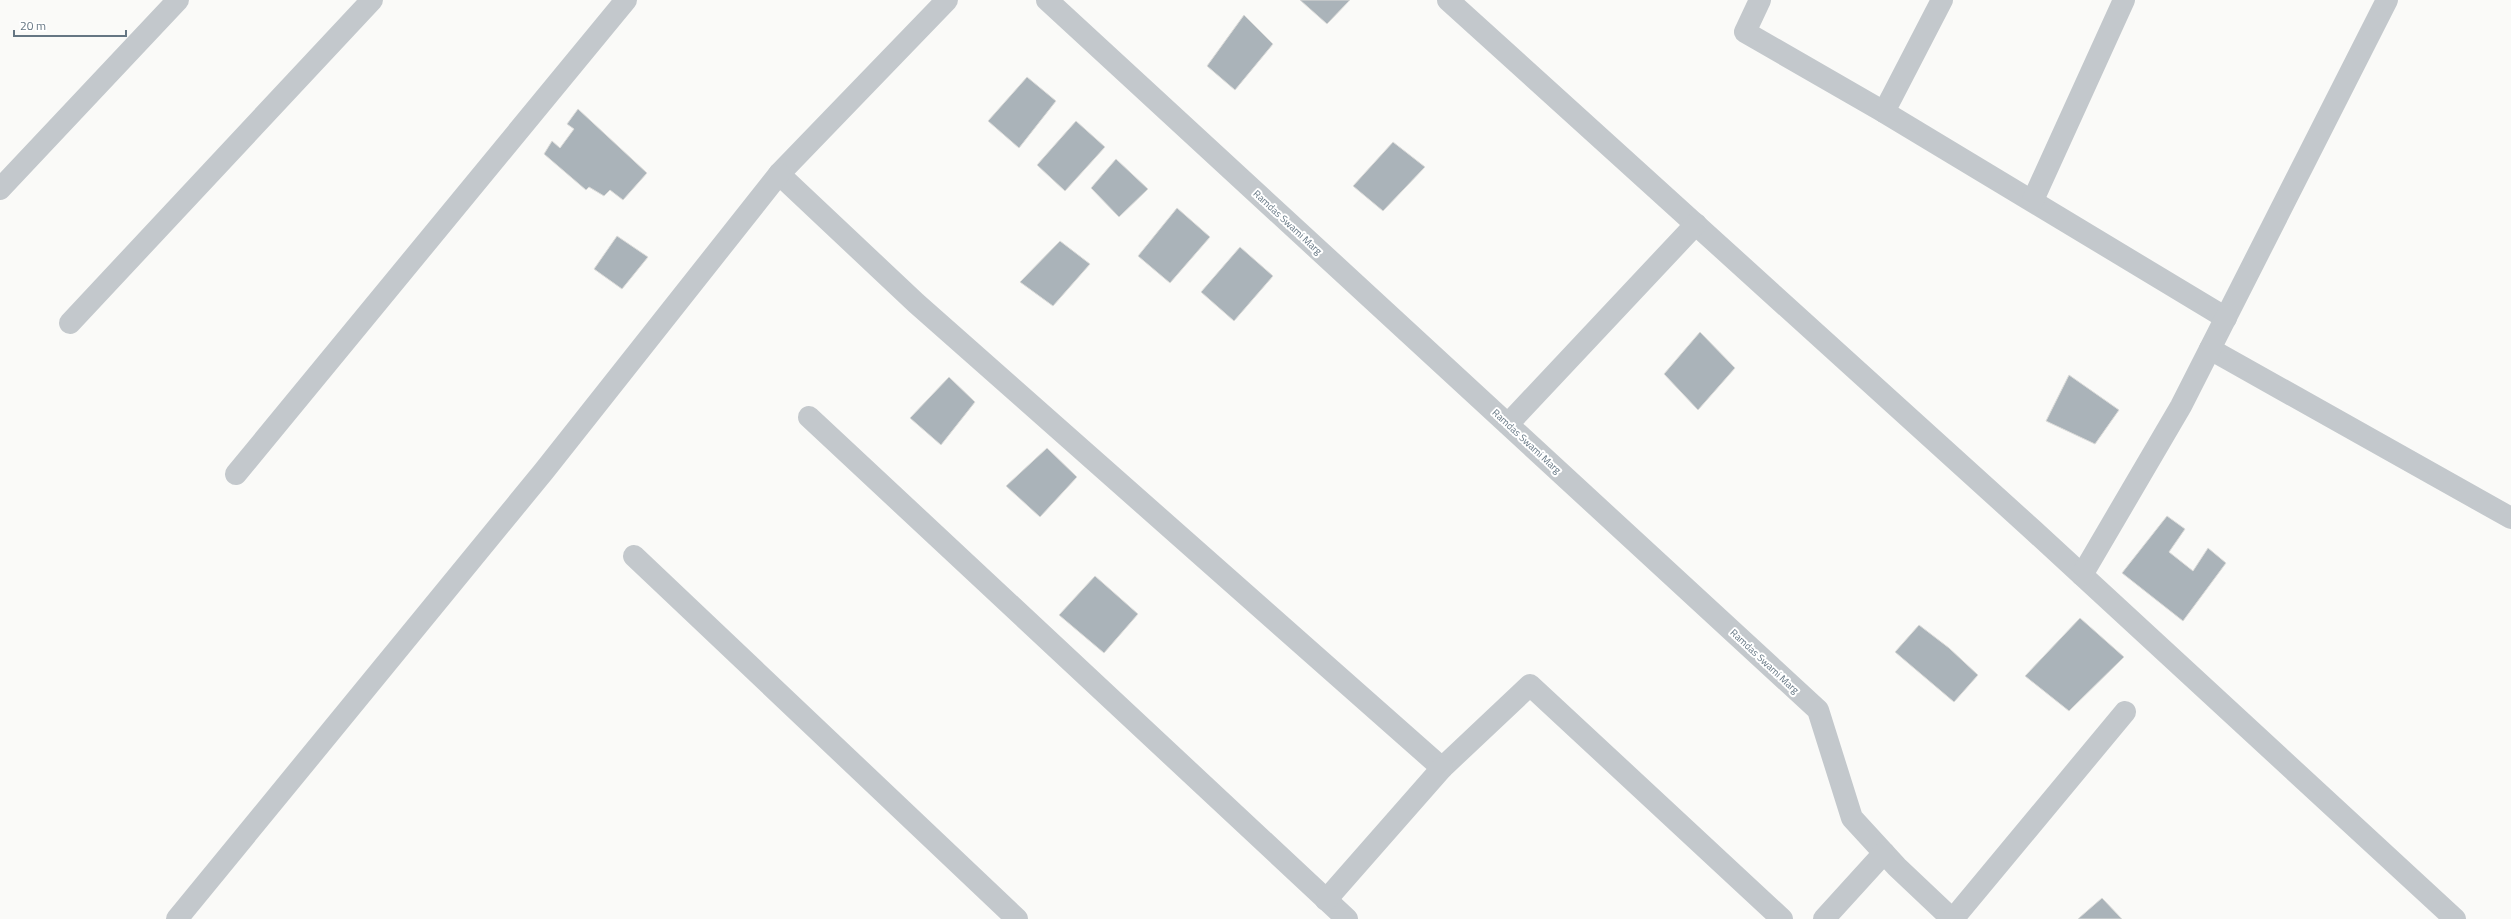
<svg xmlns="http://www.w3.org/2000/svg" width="2511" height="919" viewBox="0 0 2511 919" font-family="'Titillium Web',sans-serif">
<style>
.building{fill:#aab3b9;stroke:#dcdcda}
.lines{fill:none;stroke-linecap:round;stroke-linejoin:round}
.street{stroke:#c3c8cc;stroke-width:22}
.labels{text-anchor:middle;stroke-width:4;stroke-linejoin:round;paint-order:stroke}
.street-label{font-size:10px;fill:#657683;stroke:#fff}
</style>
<rect width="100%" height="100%" fill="#fafaf8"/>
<!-- building -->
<g class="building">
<path d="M1300,0H1350L1327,24Z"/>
<path d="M1244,15L1273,44L1235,90L1207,66Z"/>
<path d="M1027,77L1056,101L1019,148L988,121Z"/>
<path d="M578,109L647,173L623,200L610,190L604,196L589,187L586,190L544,154L552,141L560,148L574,129L567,124Z"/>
<path d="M1076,121L1105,147L1065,191L1037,165Z"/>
<path d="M1393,142L1425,167L1383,211L1353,186Z"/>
<path d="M1116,159L1148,189L1119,217L1091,188Z"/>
<path d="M1177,208L1210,237L1170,283L1138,256Z"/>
<path d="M617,236L648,257L622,289L594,269Z"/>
<path d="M1060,241L1090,264L1053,306L1020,282Z"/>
<path d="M1240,247L1273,276L1234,321L1201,292Z"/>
<path d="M1700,332L1735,368L1698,410L1664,374Z"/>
<path d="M2069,375L2119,410L2095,444L2046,421Z"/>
<path d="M949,377L975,402L941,445L910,418Z"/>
<path d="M1047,448L1077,477L1040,517L1006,486Z"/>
<path d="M2167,516L2185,529L2169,552L2193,571L2208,548L2226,563L2183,621L2122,573Z"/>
<path d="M1095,576L1138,614L1104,653L1059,615Z"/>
<path d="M2080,618L2124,657L2069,711L2025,676Z"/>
<path d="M1919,625L1949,648L1978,675L1954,702L1895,652Z"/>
<path d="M2102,898L2122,919H2078L2079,918Z"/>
</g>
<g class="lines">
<!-- street -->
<g class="street">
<path d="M947,0L779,174L916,303L1442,768L1530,685L1782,919"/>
<path d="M1047,0L1818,710L1852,818L1897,867L1952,919"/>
<path d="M1448,0L2033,530L2455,919"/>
<path d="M1760,0L1745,32L1884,112"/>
<path d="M1942,0L1884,112L2226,318"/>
<path d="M0,189L178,0"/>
<path d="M2033,200L2124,0"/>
<path d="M70,323L372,0"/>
<path d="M2210,349L2511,518"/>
<path d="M809,417L1347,919"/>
<path d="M1508,424L1696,224"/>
<path d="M236,474L626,0"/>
<path d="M634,556L1017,919"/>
<path d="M2082,575L2181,406L2387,0"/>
<path d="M1326,900L1442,768"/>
<path d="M177,919L544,471L779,174"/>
<path d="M1824,919L1884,853"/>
<path d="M1953,919L2125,712"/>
</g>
</g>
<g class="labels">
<!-- street labels -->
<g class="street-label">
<text transform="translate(1288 222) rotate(43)" y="4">Ramdas Swami Marg</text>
<text transform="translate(1527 441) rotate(43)" y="4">Ramdas Swami Marg</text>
<text transform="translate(1765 661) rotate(43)" y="4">Ramdas Swami Marg</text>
</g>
</g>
<!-- scale -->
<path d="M14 30v6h112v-6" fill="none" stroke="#657683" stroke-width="2"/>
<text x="20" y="30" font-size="12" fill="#657683" stroke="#ffffff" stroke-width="3" paint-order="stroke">20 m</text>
</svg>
